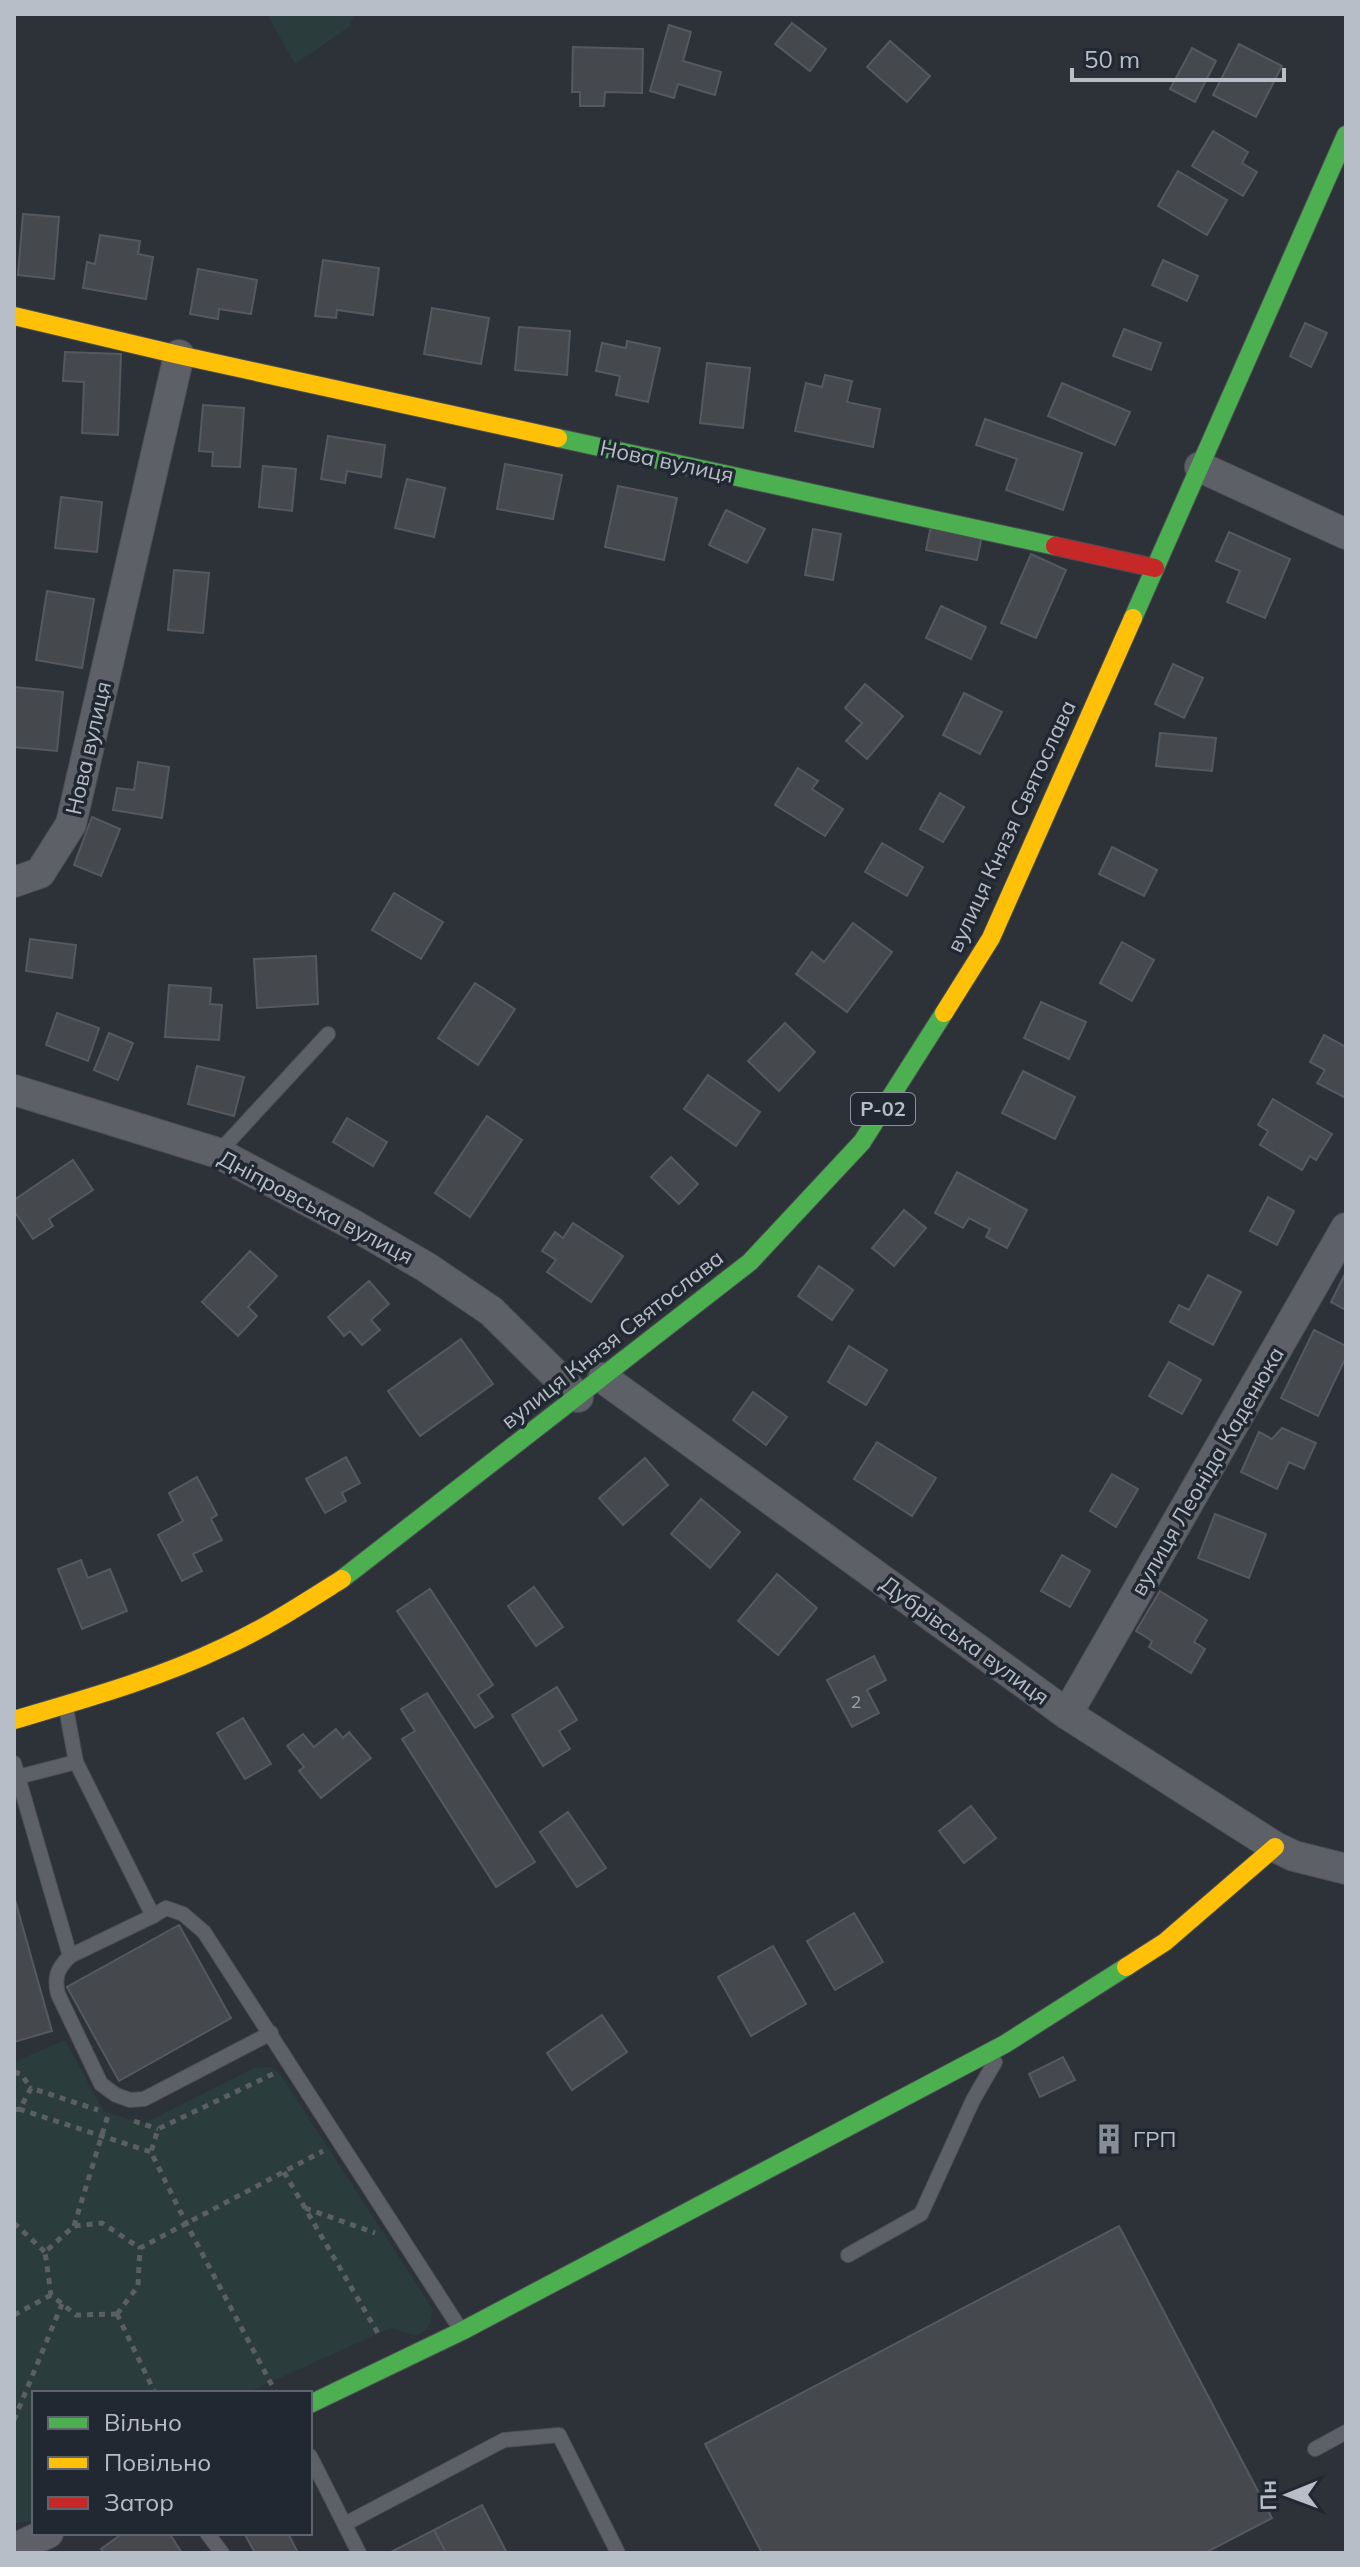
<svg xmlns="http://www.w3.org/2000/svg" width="1360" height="2567" viewBox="0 0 1360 2567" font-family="Mulish,sans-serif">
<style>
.green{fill:#2b3c3d}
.building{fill:#45494e;stroke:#55595f;stroke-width:2}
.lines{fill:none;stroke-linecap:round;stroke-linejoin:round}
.lane-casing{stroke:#4b4e53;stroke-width:16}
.street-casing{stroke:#4b4e53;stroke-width:32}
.fast-casing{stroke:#4b4e53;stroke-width:20}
.slow-casing{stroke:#4b4e53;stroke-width:20}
.jam-casing{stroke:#4b4e53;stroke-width:20}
.path{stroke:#5b5f63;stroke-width:5;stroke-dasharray:6 6;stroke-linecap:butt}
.lane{stroke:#5d6066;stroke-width:14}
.street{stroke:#5d6066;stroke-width:30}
.fast{stroke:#4caf50;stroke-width:18}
.slow{stroke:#ffc107;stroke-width:18}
.jam{stroke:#c62828;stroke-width:18}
.labels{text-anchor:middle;stroke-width:7;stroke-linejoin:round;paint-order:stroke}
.number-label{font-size:18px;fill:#9ba1aa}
.shield{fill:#212832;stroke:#8b919b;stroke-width:2}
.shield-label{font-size:20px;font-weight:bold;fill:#b8bec8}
.street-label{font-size:22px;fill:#b8bec8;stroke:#212832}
.poi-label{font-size:22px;fill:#b8bec8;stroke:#212832;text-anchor:start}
</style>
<rect width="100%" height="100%" fill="#2c3238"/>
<!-- green -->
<g class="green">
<path d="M267,14H355L349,27L295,64Z"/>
<path d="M65,2040L104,2112L145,2123L254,2068L270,2067L279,2072L432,2308C432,2323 429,2329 417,2336L390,2328L247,2393H34V2520L21,2523L14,2522V2062Z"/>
</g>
<!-- building -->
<g class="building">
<path d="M792,23L826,49L810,71L775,44Z"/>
<path d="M669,25L691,32L683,61L721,72L715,95L678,84L674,98L650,91Z"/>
<path d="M890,41L930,76L907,102L867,67Z"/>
<path d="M1239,44L1282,66L1256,117L1213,95Z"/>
<path d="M573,47L643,49L642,93L605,92L604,106H580V92H572Z"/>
<path d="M1192,48L1216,61L1195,102L1170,89Z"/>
<path d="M1213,131L1248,152L1242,163L1257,172L1243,196L1192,166Z"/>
<path d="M1178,171L1227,200L1207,235L1158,206Z"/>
<path d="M23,214L59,217L54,279L18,275Z"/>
<path d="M100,235L140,241L138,254L153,257L146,299L83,288L87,262L95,264Z"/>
<path d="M323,260L379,268L373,315L337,310L336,318L315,316Z"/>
<path d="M1163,260L1198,276L1187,301L1152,285Z"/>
<path d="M198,269L257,280L251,314L219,309L218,319L190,314Z"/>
<path d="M432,308L489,318L481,364L424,354Z"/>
<path d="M1305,323L1327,333L1311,367L1290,356Z"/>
<path d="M519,327L570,331L567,375L515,370Z"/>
<path d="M1124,329L1161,343L1151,370L1113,356Z"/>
<path d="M627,341L660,348L648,402L616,395L620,376L596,371L602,343L626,348Z"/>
<path d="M65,352L121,354L118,435L82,433L84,382L63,381Z"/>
<path d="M707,363L750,368L743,428L700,423Z"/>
<path d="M825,375L852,381L847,402L880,409L873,447L795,431L806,383L822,387Z"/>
<path d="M1062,383L1130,412L1115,445L1048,416Z"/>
<path d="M203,405L244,408L240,467L212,466L213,452L199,451Z"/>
<path d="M985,419L1082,453L1063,510L1006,490L1017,459L976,445Z"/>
<path d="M328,436L385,445L381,477L347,471L345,483L321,479Z"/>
<path d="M505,464L562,475L553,519L497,509Z"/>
<path d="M263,466L296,469L292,511L259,507Z"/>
<path d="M407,479L445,488L434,537L395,528Z"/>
<path d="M618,486L677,498L664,560L605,547Z"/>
<path d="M61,497L102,502L97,552L55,548Z"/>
<path d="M726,510L765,529L747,563L709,545Z"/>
<path d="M931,526L982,536L977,560L926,550Z"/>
<path d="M813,529L841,534L833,580L805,575Z"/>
<path d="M1229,532L1290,559L1265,618L1227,602L1240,571L1216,561Z"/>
<path d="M1031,554L1066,570L1036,638L1001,623Z"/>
<path d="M174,570L209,573L203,633L168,630Z"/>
<path d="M47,591L94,599L82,668L36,660Z"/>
<path d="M941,606L986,627L971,659L926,638Z"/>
<path d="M1173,664L1203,678L1184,718L1155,704Z"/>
<path d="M865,684L903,716L867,759L846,741L862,723L845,708Z"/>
<path d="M14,687L63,692L57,751L14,747Z"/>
<path d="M964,693L1002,712L980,754L943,735Z"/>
<path d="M1160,733L1216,738L1212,771L1156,766Z"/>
<path d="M138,762L169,767L162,818L113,810L117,788L134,790Z"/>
<path d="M798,768L818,781L812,789L843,809L825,836L775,805Z"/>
<path d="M940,793L964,807L943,842L920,829Z"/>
<path d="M92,817L120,829L101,876L74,865Z"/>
<path d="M882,843L923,867L907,896L865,872Z"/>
<path d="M1112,847L1157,870L1144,896L1099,874Z"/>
<path d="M394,893L443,922L421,959L372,930Z"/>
<path d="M853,923L892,952L847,1012L796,974L812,952L824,962Z"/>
<path d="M30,939L76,945L72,978L26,971Z"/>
<path d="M1122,942L1154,960L1132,1001L1100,983Z"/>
<path d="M316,956L318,1004L257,1008L254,959Z"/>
<path d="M475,983L515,1009L478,1065L438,1038Z"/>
<path d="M169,985L211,988L210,1004L222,1005L219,1040L165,1037Z"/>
<path d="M1041,1002L1086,1022L1069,1059L1024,1038Z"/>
<path d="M57,1013L99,1028L88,1061L46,1045Z"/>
<path d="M785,1023L815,1052L779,1091L748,1061Z"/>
<path d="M109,1033L133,1043L118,1080L94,1070Z"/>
<path d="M1324,1035L1346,1047V1098L1317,1083L1325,1070L1310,1062Z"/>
<path d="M197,1066L244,1077L234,1116L188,1104Z"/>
<path d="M1023,1071L1075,1097L1055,1139L1002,1113Z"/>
<path d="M708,1075L760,1112L736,1146L684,1109Z"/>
<path d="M1273,1099L1332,1134L1316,1160L1310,1156L1302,1170L1260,1145L1268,1131L1258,1125Z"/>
<path d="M487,1116L522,1140L470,1217L435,1193Z"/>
<path d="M347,1118L387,1142L373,1166L333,1142Z"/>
<path d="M671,1157L698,1184L679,1204L651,1177Z"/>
<path d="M73,1160L93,1190L49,1219L53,1226L33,1239L14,1211V1200Z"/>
<path d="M957,1172L1027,1210L1007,1248L986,1237L990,1229L969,1218L963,1228L935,1213Z"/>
<path d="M1268,1197L1294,1211L1277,1245L1250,1231Z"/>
<path d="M904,1210L926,1228L894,1266L872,1248Z"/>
<path d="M573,1223L623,1256L591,1302L547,1272L556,1260L542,1251L555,1232L563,1238Z"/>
<path d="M250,1251L277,1276L248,1307L257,1316L238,1336L202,1302Z"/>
<path d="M819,1266L853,1290L832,1320L798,1296Z"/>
<path d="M1346,1272V1310L1331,1302Z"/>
<path d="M1208,1275L1241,1292L1213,1345L1170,1322L1179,1305L1189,1310Z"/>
<path d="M369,1281L389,1304L371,1320L380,1330L362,1345L350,1331L344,1336L328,1317Z"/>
<path d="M1314,1330L1346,1346V1357L1318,1416L1281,1398Z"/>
<path d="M461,1339L493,1384L420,1436L388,1391Z"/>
<path d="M849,1346L887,1370L866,1405L828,1382Z"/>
<path d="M1169,1362L1201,1380L1182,1414L1149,1396Z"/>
<path d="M753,1392L787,1417L766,1445L733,1420Z"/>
<path d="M1282,1428L1316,1443L1304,1469L1289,1462L1277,1489L1241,1472L1259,1432L1272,1439Z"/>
<path d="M877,1442L936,1478L912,1516L854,1479Z"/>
<path d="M346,1457L360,1483L342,1493L346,1501L325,1513L306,1479Z"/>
<path d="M645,1458L668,1485L623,1525L599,1498Z"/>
<path d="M1112,1474L1138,1489L1116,1527L1090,1511Z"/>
<path d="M197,1477L217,1515L211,1519L222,1540L193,1554L202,1571L182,1581L158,1535L183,1521L169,1493Z"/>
<path d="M701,1499L740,1532L710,1568L671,1534Z"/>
<path d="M1215,1514L1266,1534L1249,1578L1198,1558Z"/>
<path d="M1062,1555L1090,1571L1070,1607L1041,1591Z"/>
<path d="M81,1560L88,1578L110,1569L127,1611L82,1629L58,1569Z"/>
<path d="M777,1574L817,1608L778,1655L738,1621Z"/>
<path d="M534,1587L563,1627L536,1646L508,1606Z"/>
<path d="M430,1589L493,1685L478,1695L493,1717L475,1728L397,1611Z"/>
<path d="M1160,1591L1207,1620L1194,1642L1205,1649L1191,1673L1149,1647L1152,1641L1136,1631Z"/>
<path d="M874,1656L886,1680L867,1690L879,1713L852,1727L827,1680Z"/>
<path d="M557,1687L577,1720L559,1731L570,1749L543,1766L512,1715Z"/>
<path d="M427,1693L535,1862L496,1887L402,1739L415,1731L401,1709Z"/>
<path d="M243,1718L271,1764L245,1779L217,1733Z"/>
<path d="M336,1729L343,1738L349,1732L371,1758L321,1798L299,1771L304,1767L287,1746L303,1734L314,1747Z"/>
<path d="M971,1806L996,1838L964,1863L939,1831Z"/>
<path d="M568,1812L606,1868L577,1887L540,1832Z"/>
<path d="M14,1896L52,2031L14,2042Z"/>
<path d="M854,1913L883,1962L835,1990L807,1941Z"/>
<path d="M179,1925L231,2018L119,2081L67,1987Z"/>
<path d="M773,1946L806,2004L751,2036L718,1977Z"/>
<path d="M602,2015L627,2052L572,2090L547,2053Z"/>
<path d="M1063,2057L1075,2080L1040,2097L1029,2074Z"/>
<path d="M1110,2128L1119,2146L1109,2151L1099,2133Z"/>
<path d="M1119,2226L1272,2518L1205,2553H762L705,2444Z"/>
<path d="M482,2505L507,2553H446L434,2530Z"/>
<path d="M434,2530L446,2553H389Z"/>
<path d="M123,2533H169L182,2553H104L101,2549Z"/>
<path d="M244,2533H288L298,2553H255Z"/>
</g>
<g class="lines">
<!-- lane casing -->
<g class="lane-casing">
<g id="lane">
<path d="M218,1153L328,1034"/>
<path d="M66,1708L76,1762"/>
<path d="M14,1763L18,1777L70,1956L153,1916L76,1762L18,1777L14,1778"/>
<path d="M153,1916L166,1908L183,1914L204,1932L459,2327"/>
<path d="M70,1956C57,1969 54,1977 58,1994L101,2084L116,2095L130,2100L144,2099L271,2033"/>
<path d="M848,2255L921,2214L973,2100L995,2062"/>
<path d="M1315,2449L1346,2432"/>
<path d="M310,2456L359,2553"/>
<path d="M345,2524L504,2440L559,2435L618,2553"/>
<path d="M207,2533L222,2553"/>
</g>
</g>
<!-- street casing -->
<g class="street-casing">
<g id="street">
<path d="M1200,467L1346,534"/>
<path d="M14,882L40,873L71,824L179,355"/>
<path d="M14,1090L218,1153L350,1223L426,1267L491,1311L578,1397"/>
<path d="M603,1378L1067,1714L1275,1847L1294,1856L1346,1869"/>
<path d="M1067,1714L1346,1228"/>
<path d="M14,2549L48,2533"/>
</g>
</g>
<!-- fast casing -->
<g class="fast-casing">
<g id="fast">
<path d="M558,438L1055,546"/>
<path d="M1133,618L1346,135"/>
<path d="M342,1579L750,1262L862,1142L944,1013"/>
<path d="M310,2404L462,2331L1005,2044L1126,1967"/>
</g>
</g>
<!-- slow casing -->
<g class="slow-casing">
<g id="slow">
<path d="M14,316L179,355L558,438"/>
<path d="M944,1013L991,938L1133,618"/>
<path d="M14,1720C85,1699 157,1679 224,1647C266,1628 304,1603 342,1579"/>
<path d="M1126,1967L1165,1942L1275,1847"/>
</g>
</g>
<!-- jam casing -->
<g class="jam-casing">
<path id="jam" d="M1055,546L1155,568"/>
</g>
<!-- path -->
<g class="path">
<path d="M14,2072L21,2074L31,2088"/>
<path d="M273,2074L158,2129L151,2152L186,2223L276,2393"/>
<path d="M19,2109L151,2152"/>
<path d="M14,2110L20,2109L31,2088L98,2110"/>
<path d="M134,2121L158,2129"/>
<path d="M284,2172L379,2335"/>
<path d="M305,2208L375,2233"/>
<path d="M14,2223L45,2252"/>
<path d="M74,2226L109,2112"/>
<path d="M117,2314L138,2286L140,2248L323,2151"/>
<path d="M117,2314L76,2315L51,2295L45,2252L74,2226L102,2223L140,2248"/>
<path d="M117,2314L155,2393"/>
<path d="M14,2315L51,2295"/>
<path d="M14,2420L62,2304"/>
</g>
<!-- lane -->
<use href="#lane" class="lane"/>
<!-- street -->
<use href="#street" class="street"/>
<!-- fast -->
<use href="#fast" class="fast"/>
<!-- slow -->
<use href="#slow" class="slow"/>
<!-- jam -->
<use href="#jam" class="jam"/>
</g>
<!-- icons -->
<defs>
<g id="building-bare" transform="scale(2.4)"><path d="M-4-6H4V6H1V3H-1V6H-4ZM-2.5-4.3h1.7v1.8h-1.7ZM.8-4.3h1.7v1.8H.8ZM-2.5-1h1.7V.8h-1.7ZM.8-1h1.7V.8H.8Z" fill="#878d96" stroke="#212832" stroke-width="2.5" paint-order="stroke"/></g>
</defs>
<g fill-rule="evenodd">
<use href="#building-bare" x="1109" y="2139"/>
</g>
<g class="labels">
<!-- number labels -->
<g class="number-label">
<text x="856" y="1708">2</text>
</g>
<!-- shield labels -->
<rect class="shield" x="851" y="1093" width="64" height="32" rx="6"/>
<g class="shield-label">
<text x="883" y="1116">Р-02</text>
</g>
<!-- street labels -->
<g class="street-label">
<text transform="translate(667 461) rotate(12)" y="8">Нова вулиця</text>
<text transform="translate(88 748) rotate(-77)" y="8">Нова вулиця</text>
<text transform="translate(1011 826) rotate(-65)" y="8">вулиця Князя Святослава</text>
<text transform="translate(316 1207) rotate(28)" y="8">Дніпровська вулиця</text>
<text transform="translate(612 1339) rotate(-38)" y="8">вулиця Князя Святослава</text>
<text transform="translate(1207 1471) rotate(-60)" y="8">вулиця Леоніда Каденюка</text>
<text transform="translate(965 1640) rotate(36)" y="8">Дубрівська вулиця</text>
</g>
<!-- poi labels -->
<g class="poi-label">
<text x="1133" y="2147">ГРП</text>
</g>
</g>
<!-- border -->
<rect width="1360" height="2567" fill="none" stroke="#b8bec8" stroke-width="32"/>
<!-- legend -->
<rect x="32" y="2391" width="280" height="144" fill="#212832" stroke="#5d646e" stroke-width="2"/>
<rect x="48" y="2417" width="40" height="12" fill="#4caf50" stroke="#5d646e" stroke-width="2"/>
<text x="104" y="2431" font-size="24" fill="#b8bec8">Вільно</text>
<rect x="48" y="2457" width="40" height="12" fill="#ffc107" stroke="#5d646e" stroke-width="2"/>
<text x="104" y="2471" font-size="24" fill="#b8bec8">Повільно</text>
<rect x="48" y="2497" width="40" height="12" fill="#c62828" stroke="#5d646e" stroke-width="2"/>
<text x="104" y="2511" font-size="24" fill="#b8bec8">Затор</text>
<!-- north arrow -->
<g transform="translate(1288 2495) rotate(269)" stroke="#212832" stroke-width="6" paint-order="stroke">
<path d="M0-6L14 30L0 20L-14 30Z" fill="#b8bec8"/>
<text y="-12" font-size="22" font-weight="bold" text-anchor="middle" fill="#b8bec8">Пн</text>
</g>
<!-- scale -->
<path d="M1072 68v12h212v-12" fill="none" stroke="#b8bec8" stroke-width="4"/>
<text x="1084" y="68" font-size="24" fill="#b8bec8" stroke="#212832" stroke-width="6" paint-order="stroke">50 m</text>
</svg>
